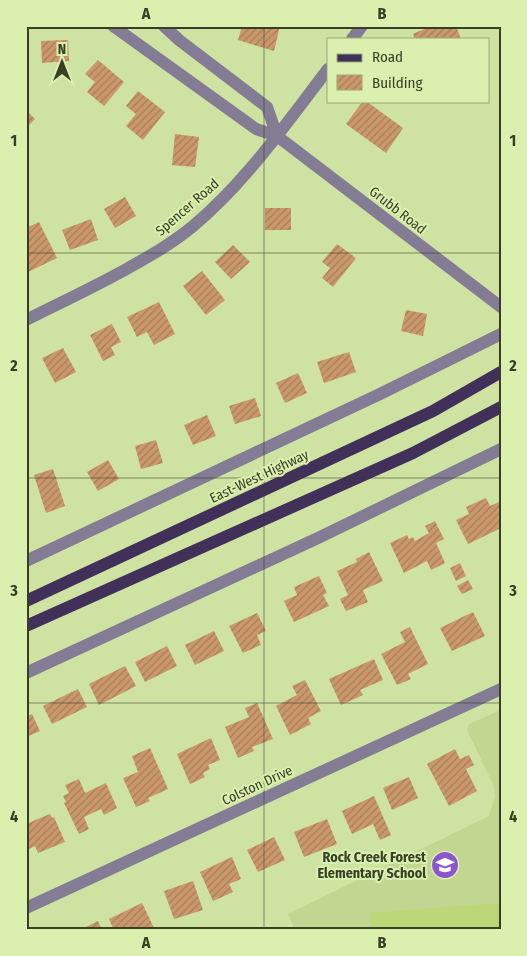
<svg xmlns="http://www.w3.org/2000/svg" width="527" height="956" viewBox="0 0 527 956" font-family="'Fira Sans Condensed',sans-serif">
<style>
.built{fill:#c1d691}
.green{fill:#bcd778}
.building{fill:url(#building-hatch)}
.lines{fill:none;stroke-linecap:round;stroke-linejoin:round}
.minor{stroke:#847b94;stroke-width:12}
.major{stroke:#413059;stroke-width:12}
.grid{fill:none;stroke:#383f26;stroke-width:1;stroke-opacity:0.55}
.labels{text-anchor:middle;stroke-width:4;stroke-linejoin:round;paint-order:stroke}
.street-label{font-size:14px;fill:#383f26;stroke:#dbefaf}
.poi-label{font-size:14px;font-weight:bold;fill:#383f26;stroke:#dbefaf;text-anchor:end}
.neatline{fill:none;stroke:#383f26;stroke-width:2}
.grid-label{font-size:16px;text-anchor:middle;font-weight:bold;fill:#383f26}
</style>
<defs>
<pattern id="building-hatch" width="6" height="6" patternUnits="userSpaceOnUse" patternTransform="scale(1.25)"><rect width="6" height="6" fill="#cb986c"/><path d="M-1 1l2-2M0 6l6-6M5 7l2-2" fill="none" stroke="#a67d59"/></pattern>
</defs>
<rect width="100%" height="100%" fill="#cee2a2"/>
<!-- built -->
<path class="built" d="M501,710V930H295L288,914L489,816L495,796L493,784L467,730L469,724Z"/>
<!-- green -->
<path class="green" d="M501,903V930H372L370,913Z"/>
<!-- building -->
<g class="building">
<path d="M242,26H280L274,51L238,40Z"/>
<path d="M431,26H456L461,39H415L413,34Z"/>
<path d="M68,40L69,61L42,63L41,41Z"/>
<path d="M98,60L124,82L104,106L87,92L95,82L85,74Z"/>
<path d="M138,91L165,112L143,140L126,126L136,114L126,106Z"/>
<path d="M363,101H366L403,128L386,153L346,124Z"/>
<path d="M26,110L35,119L26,128Z"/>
<path d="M175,134L199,137L195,167L172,165Z"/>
<path d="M125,197L136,216L115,228L104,209Z"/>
<rect x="265" y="208" width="26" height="22"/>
<path d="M91,219L98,240L70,250L62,230Z"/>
<path d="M39,222L57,258L26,273V228Z"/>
<path d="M337,244L356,258L333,287L322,278L330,268L322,262Z"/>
<path d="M233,245L250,262L231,279L215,262Z"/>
<path d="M202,271L225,300L206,315L183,286Z"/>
<path d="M159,302L175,334L154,345L147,332L137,337L127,317Z"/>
<path d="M406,310L427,314L423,336L401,331Z"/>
<path d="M112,324L121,342L111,347L115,355L103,361L90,335Z"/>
<path d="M63,348L76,372L55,383L42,358Z"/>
<path d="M349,352L356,372L324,383L317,362Z"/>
<path d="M298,373L307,393L285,403L276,383Z"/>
<path d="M255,398L261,416L235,424L229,406Z"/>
<path d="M207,415L216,436L193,445L184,425Z"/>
<path d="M156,440L163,463L141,469L135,446Z"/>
<path d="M108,460L119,479L98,491L87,472Z"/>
<path d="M53,469L65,506L46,513L34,475Z"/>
<path d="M486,498L490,506L499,502L501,505V532L499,529L468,544L456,520L469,514L466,507Z"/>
<path d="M435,521L444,539L436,543L445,563L431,570L427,561L404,573L390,543L407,535L409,539L413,537L415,541L429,533L425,526Z"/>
<path d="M369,552L383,581L363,590L368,602L346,611L340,599L348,595L337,571L357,562L356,559Z"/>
<path d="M460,563L466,576L456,581L450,568Z"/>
<path d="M319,576L327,593L323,595L329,606L294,622L284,601L297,595L294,587Z"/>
<path d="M468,580L473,589L462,594L457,586Z"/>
<path d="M473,612L485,636L452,651L440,628Z"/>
<path d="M257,613L266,631L257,635L261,645L243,653L229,626Z"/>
<path d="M410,627L428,664L408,674L411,679L397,685L381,654L405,642L400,632Z"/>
<path d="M214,631L224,651L195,665L185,645Z"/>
<path d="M167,646L177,666L145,682L135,662Z"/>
<path d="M374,659L383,680L360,690L363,695L341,705L329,679Z"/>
<path d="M125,666L136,686L99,705L89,684Z"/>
<path d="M305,680L321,711L308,718L311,724L290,735L276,706L297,695L292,686Z"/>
<path d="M78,689L87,707L52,724L43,706Z"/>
<path d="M257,703L273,739L252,747L254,751L238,758L225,727L249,717L245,708Z"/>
<path d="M32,714L40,731L26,737V717Z"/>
<path d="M211,738L220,760L208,765L210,769L203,773L205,777L190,784L177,754Z"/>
<path d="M150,748L168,789L148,798L150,801L136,807L123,778L138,772L132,756Z"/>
<path d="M455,749L460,759L469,755L474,765L466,769L477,791L449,806L427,764Z"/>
<path d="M409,777L418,798L392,810L383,788Z"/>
<path d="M79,779L85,793L106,783L117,808L104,815L101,809L84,817L89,829L79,834L64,803L66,802L63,796L69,793L65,785Z"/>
<path d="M374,796L391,835L380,840L373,824L352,834L342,811Z"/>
<path d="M50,814L52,818L54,817L65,842L38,853L35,846L27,850L26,824Z"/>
<path d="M327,819L337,844L304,857L294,832Z"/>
<path d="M274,837L285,860L258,872L247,850Z"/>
<path d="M232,857L241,879L229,884L233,892L213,901L200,872Z"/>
<path d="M193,881L203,910L174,919L164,891Z"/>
<path d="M142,903L155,930H114L109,919Z"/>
<path d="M98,921L102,930H80Z"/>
</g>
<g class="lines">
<!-- minor -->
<g class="minor">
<path d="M113,26L256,129L277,136L501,307"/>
<path d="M164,26L179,40L267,107L277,136"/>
<path d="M352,39L362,26"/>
<path d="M26,320C58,304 90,289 121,272C146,258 170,245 192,227C245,183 286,124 328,69"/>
<path d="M26,561L380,394L501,334"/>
<path d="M26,673L318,538L501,449"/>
<path d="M26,908L501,689"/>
</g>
<!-- major -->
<g class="major">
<path d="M26,601L433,411L501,372"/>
<path d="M26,626L413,453L501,407"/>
</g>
</g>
<!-- grid -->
<path class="grid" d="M264,26V930M26,253H501M26,478H501M26,703H501"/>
<!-- icons -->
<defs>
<g id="school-disc" transform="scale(1.4375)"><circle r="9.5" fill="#8b55cd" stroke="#dbefaf"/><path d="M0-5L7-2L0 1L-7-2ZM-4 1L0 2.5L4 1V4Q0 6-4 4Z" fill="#fff"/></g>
</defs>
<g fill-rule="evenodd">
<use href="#school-disc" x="445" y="865"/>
</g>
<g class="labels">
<!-- street labels -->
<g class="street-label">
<text transform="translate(187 207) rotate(-41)" y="5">Spencer Road</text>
<text transform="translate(398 210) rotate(38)" y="5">Grubb Road</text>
<text transform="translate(259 476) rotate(-25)" y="5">East-West Highway</text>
<text transform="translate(257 785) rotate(-25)" y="5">Colston Drive</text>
</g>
<!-- poi labels -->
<g class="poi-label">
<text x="426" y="862">Rock Creek Forest<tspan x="426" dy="16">Elementary School</tspan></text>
</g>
</g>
<!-- border -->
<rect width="527" height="956" fill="none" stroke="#dbefaf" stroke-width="55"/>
<!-- legend -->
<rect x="327" y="38" width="162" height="65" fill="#dbefaf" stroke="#9aa978"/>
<rect x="337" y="54" width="25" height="8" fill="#413059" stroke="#9aa978"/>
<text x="372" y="62" font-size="15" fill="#383f26">Road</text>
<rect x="337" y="75" width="25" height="15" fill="url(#building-hatch)" stroke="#9aa978"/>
<text x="372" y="88" font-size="15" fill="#383f26">Building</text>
<!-- north arrow -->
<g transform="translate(62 62)" stroke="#dbefaf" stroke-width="4" paint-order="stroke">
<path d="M0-4L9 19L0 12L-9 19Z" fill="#383f26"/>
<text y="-8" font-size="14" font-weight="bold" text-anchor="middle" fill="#383f26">N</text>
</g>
<rect x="28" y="28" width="472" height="900" class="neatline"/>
<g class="grid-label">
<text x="146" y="19">A</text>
<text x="382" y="19">B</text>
<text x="14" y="146">1</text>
<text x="513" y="146">1</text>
<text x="14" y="371">2</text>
<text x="513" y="371">2</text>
<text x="14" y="596">3</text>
<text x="513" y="596">3</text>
<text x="14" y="822">4</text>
<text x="513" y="822">4</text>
<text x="146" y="948">A</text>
<text x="382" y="948">B</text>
</g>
</svg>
